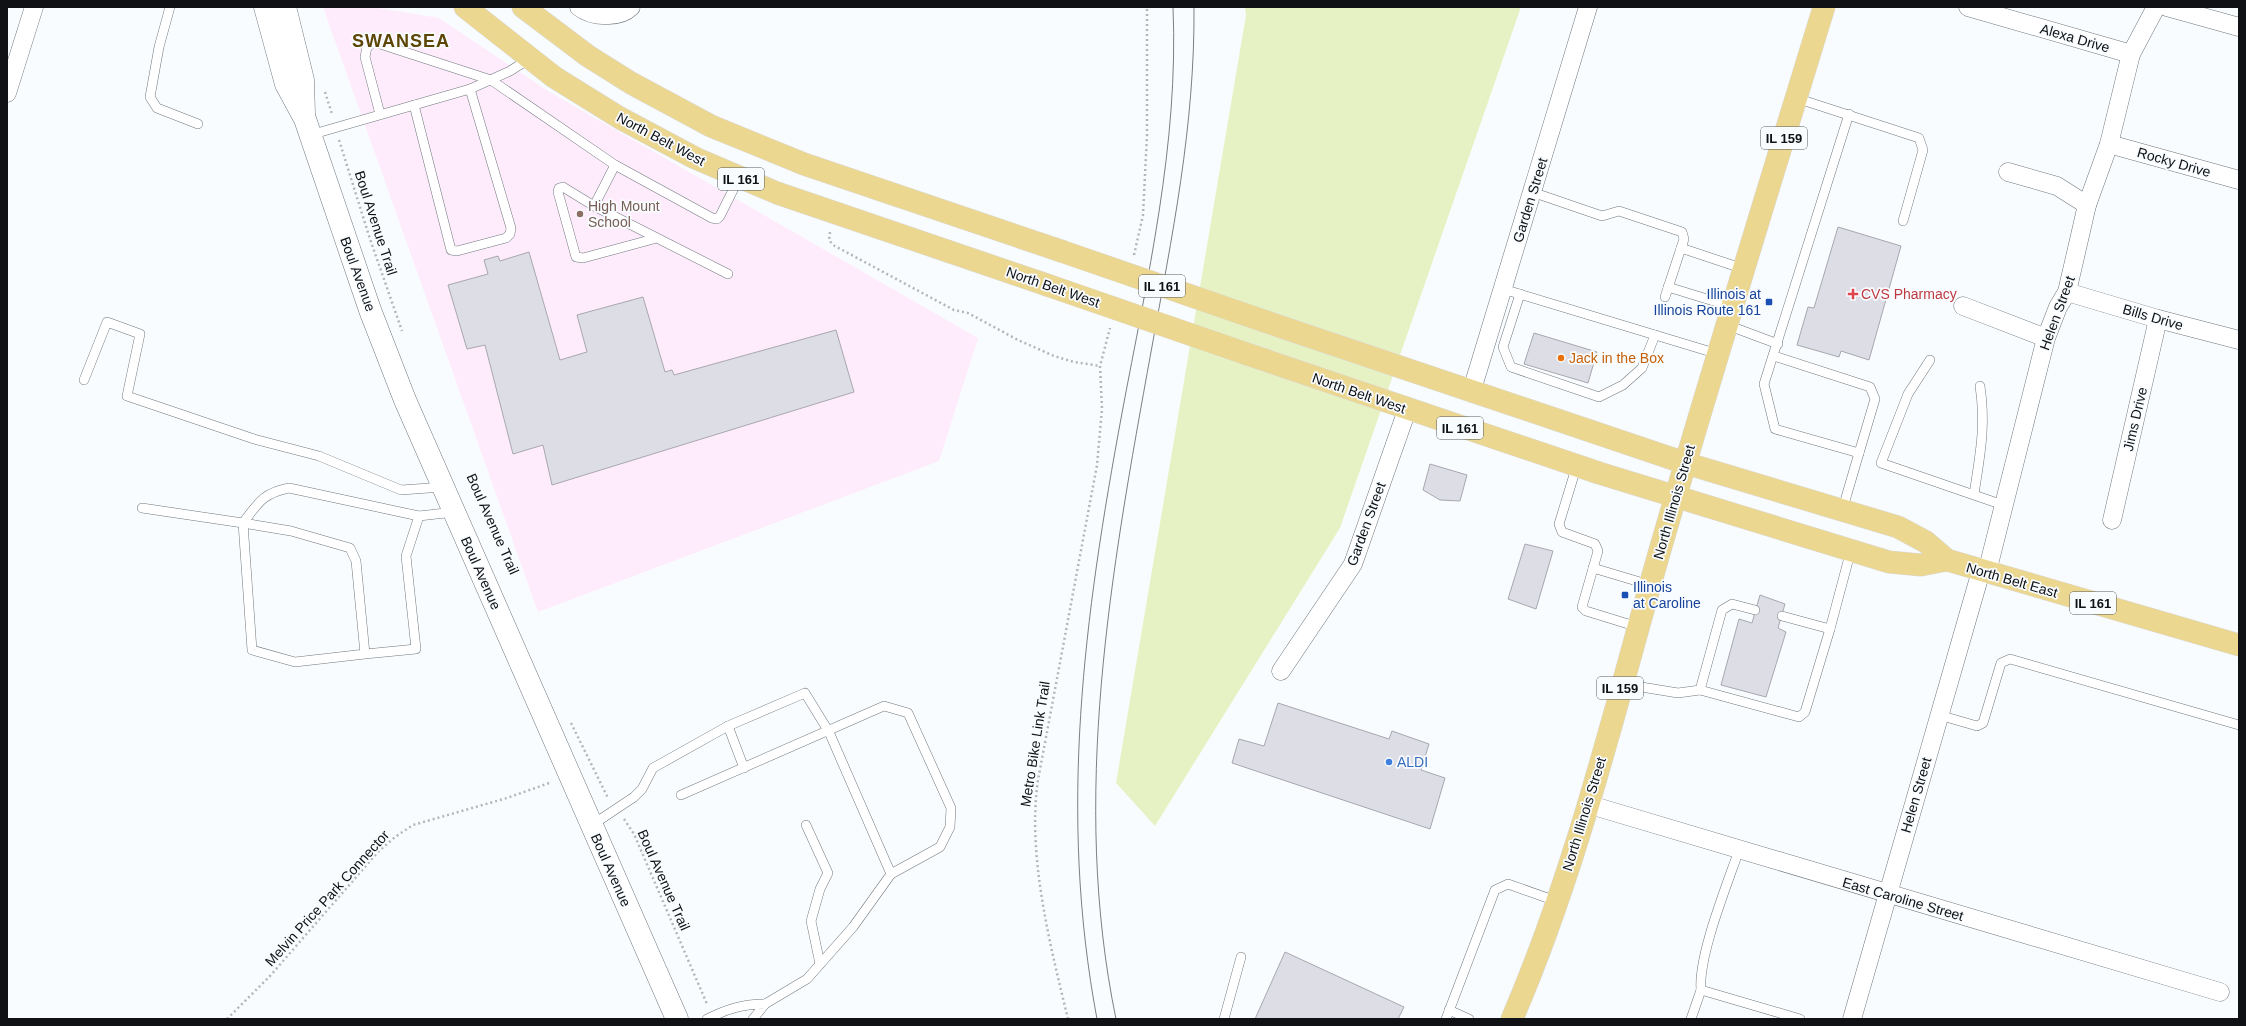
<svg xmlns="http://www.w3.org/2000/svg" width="2246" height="1026" viewBox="0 0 2246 1026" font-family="Helvetica,sans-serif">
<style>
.education{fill:#feebfc}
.green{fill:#e7f2c4}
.building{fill:#dddde6;stroke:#a8a7b0}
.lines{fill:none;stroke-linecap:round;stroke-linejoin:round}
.service-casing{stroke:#71787e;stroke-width:10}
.minor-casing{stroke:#71787e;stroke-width:19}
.tertiary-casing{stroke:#71787e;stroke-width:23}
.primary-casing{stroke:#d9d9d9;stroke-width:23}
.path{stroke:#b3b5b8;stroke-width:2.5;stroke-dasharray:2 3;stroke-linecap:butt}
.service{stroke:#fff;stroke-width:9}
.minor{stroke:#fff;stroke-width:18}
.tertiary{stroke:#fff;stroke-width:22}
.primary{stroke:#ecd791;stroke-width:22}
.tram{stroke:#7c7e81;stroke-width:1}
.primary-bridge-casing{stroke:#d9d9d9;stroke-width:23;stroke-linecap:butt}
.primary-bridge{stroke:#ecd791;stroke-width:22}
.education-dot{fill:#8d6e63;stroke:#f9fcff;stroke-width:1.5}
.health-dot{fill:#e0444e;stroke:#f9fcff;stroke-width:1.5}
.transit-dot{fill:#1a4fb4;stroke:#f9fcff;stroke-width:1.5}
.food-dot{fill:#e8710a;stroke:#f9fcff;stroke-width:1.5}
.shop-dot{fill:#3f7fe0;stroke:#f9fcff;stroke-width:1.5}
.labels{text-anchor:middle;stroke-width:3.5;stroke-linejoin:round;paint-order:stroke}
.shield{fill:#f9fcff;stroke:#55585a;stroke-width:1}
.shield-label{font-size:13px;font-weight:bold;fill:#0f1114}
.street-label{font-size:14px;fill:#0f1114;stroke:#f9fcff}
.education-label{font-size:14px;fill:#785e54;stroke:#f9fcff;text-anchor:start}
.transit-label{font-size:14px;fill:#164399;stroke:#f9fcff;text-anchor:end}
.health-label{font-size:14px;fill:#be3a42;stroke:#f9fcff;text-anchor:start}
.food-label{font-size:14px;fill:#c56008;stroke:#f9fcff;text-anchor:start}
.shop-label{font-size:14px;fill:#366cbe;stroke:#f9fcff;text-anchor:start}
.district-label{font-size:18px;font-weight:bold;letter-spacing:1px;fill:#5d4506;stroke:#f9fcff}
</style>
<rect width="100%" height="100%" fill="#f9fcff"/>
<!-- education -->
<path class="education" d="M323,7H372L439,18L548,91L978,338L939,461L538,612Z"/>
<!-- green -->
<path class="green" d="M1245,7H1521L1340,528L1155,826L1116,783L1246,15Z"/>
<!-- building -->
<g class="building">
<path d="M1838,227L1901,246L1869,360L1841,351L1839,357L1797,345L1808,307L1814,308Z"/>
<path d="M529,252L560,360L587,352L577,315L643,297L665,372L672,370L674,375L836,330L854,392L552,485L543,445L513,454L485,345L467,349L448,285L488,274L484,260L498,256L500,261Z"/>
<path d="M1534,333L1597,352L1588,383L1524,364Z"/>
<path d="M1430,464L1467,475L1460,501L1440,500L1423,490Z"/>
<path d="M1525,544L1553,551L1536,609L1508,599Z"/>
<path d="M1760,595L1785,604L1778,628L1786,632L1766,697L1721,685L1739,619L1752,623Z"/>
<path d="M1278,703L1389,739L1392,731L1429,744L1421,770L1445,778L1430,829L1232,763L1239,739L1264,746Z"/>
<path d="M1285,952L1404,1007L1398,1019H1255Z"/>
</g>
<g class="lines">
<!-- service casing -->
<g class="service-casing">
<g id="service">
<path d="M170,7L159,47L150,97L157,108L198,124"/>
<path d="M1796,98L1919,138L1923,150L1903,221"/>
<path d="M414,105L451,250L457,251L506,238L510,234L511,228L470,89"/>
<path d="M380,114L365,57L367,47L374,42L491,80L615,165L712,218L717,219L720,216L739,178"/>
<path d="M310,135L470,89L510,71L529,59"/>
<path d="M1532,192L1602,216L1619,211L1682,232L1684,239L1665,297"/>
<path d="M594,206L615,165"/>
<path d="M657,238L583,258L576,257L558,192L559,188L563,187L594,206L728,274"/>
<path d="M1681,248L1744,269"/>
<path d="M1668,287L1733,307"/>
<path d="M1503,289L1718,354"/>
<path d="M1520,294L1503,347L1511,367L1599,397L1623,385L1642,368L1655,335"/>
<path d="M1727,325L1778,344"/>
<path d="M1774,356L1870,387L1875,399L1859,453L1775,429L1764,384L1849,114"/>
<path d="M1930,360L1908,394L1881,463L2003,505"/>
<path d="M84,380L107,322L140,334L127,396L254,439L319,456L401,490L443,487"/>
<path d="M1577,465L1559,524L1562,532L1595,544L1598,551L1582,607L1586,611L1638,627"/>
<path d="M1974,494C1980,455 1986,426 1980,386"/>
<path d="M142,508L243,523C258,503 263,493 289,488L419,516L454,512"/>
<path d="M1842,511L1859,453"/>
<path d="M1593,568L1650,585"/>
<path d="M1782,616L1830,629L1851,550"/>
<path d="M365,654L295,662L252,650L243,523L291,531L350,548L356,561L365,654L416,649L406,556L419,516"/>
<path d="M1623,684L1678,693L1700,690L1722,610L1732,604L1755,610"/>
<path d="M1700,690L1799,717L1805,712L1830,629"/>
<path d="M1939,715L1977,726L1983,723L2001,663L2010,659L2239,725"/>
<path d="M728,726L744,768"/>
<path d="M681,795L884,706L908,713L951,808L950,827L940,847L891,874L853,927L807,979L765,1004"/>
<path d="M592,825L634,797L642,789L653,768L728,726L805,693L829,732L891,874"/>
<path d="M806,825L828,873L820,889L811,921L820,964"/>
<path d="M1701,990C1698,956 1727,885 1739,850"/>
<path d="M1449,1010L1469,1019"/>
<path d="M707,1019C727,1009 743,1004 765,1004L753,1019"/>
<path d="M1224,1019L1241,957"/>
<path d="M1446,1019L1495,890L1508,884L1556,901"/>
<path d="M1691,1019L1701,990L1800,1019"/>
</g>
</g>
<!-- minor casing -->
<g class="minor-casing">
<g id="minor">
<path d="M579,7C592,17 619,19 631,7"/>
<path d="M1968,7L2131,54L2156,7"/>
<path d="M2167,7L2239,27"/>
<path d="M7,93L34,7"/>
<path d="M2109,144L2239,180"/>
<path d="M2008,172L2057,186L2087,205"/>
<path d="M2067,292L2158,319L2239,340"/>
<path d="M1963,306L2046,338"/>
<path d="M1471,393L1588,7"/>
<path d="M2112,520L2158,319"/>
<path d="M1987,572L2046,338L2058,307L2067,292L2087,205L2109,144L2131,54"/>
<path d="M1281,671L1353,564L1407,410"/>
<path d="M1587,804L2220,992"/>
<path d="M1852,1019L1981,571"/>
</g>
</g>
<!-- tertiary casing -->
<g class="tertiary-casing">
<g id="tertiary">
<path d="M265,7L286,84L305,119L370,310L405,400L677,1019"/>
<path d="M285,7L303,80L304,114"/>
</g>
</g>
<!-- primary casing -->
<g class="primary-casing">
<g id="primary">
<path d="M465,7L554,77L620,118L695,158L777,193L1050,286"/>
<path d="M523,7L588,56L631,83L711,126L804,164L1061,251"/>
<path d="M1264,321L1685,463L1898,527L1926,542L1947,560L2239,645"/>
<path d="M1247,354L1599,473L1889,562L1921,565L1947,560"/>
<path d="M1512,1019C1576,871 1614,712 1658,557C1711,373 1768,190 1824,7"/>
</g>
</g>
<!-- path -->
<g class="path">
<path d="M325,92L332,114"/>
<path d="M339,140L370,239L402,331"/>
<path d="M830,232L829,240L833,245L954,310L968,313L1018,340L1054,356L1074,362L1100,366"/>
<path d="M1134,255L1143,215L1147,135V7"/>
<path d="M571,723L608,798"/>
<path d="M624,819L634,834L707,1004"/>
<path d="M227,1019L270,976L378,852L395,837L413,825L507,798L552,782"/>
<path d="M1068,1019C1050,945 1027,855 1038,780L1097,465L1102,409L1100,366L1110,328"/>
</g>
<!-- service -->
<use href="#service" class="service"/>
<!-- minor -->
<use href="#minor" class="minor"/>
<!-- tertiary -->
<use href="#tertiary" class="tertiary"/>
<!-- primary -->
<use href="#primary" class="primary"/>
<!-- tram -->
<g class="tram">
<path d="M1097,1019C1058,812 1084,618 1122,413C1147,279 1179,144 1173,7"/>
<path d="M1116,1019C1070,797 1111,572 1151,352C1172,236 1195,126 1194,7"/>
</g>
<!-- primary-bridge casing -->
<g class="primary-bridge-casing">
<g id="primary-bridge">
<path d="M1061,251L1264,321"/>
<path d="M1050,286L1247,354"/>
</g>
</g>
<!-- primary-bridge -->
<use href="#primary-bridge" class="primary-bridge"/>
</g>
<!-- markers -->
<circle class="education-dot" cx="580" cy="214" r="4"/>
<path class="health-dot" d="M1851 288h4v4h4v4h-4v4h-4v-4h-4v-4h4z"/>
<g class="transit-dot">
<rect x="1765" y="298" width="8" height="8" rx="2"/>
<rect x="1621" y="591" width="8" height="8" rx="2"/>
</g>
<circle class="food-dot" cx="1561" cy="358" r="4"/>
<circle class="shop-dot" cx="1389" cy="762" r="4"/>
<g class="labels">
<!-- shield labels -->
<g class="shield">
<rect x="1761" y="127" width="46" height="22" rx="3"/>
<rect x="718" y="168" width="46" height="22" rx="3"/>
<rect x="1139" y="275" width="46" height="22" rx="3"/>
<rect x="1437" y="417" width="46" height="22" rx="3"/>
<rect x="2070" y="592" width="46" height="22" rx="3"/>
<rect x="1597" y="677" width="46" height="22" rx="3"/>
</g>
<g class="shield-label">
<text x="1784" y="143">IL 159</text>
<text x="741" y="184">IL 161</text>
<text x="1162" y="291">IL 161</text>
<text x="1460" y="433">IL 161</text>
<text x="2093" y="608">IL 161</text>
<text x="1620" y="693">IL 159</text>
</g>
<!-- street labels -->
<g class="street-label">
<text transform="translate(2075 38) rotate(16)" y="5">Alexa Drive</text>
<text transform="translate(661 139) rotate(28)" y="5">North Belt West</text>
<text transform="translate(2174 162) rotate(16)" y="5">Rocky Drive</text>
<text transform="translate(1530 200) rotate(-73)" y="5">Garden Street</text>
<text transform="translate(376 223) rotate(72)" y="5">Boul Avenue Trail</text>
<text transform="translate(358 274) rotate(70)" y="5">Boul Avenue</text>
<text transform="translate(1053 287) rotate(19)" y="5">North Belt West</text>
<text transform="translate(2057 313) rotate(-70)" y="5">Helen Street</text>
<text transform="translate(2153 317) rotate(16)" y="5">Bills Drive</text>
<text transform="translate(1359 393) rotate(19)" y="5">North Belt West</text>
<text transform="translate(2135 419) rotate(-77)" y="5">Jims Drive</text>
<text transform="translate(1674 502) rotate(-74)" y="5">North Illinois Street</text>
<text transform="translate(493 524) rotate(66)" y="5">Boul Avenue Trail</text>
<text transform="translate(1366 524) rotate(-70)" y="5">Garden Street</text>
<text transform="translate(481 573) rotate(66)" y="5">Boul Avenue</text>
<text transform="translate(2012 580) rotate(16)" y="5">North Belt East</text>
<text transform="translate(1035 744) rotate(-81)" y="5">Metro Bike Link Trail</text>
<text transform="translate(1916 795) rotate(-74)" y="5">Helen Street</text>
<text transform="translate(1584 814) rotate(-73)" y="5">North Illinois Street</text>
<text transform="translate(611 870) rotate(66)" y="5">Boul Avenue</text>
<text transform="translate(664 880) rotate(66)" y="5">Boul Avenue Trail</text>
<text transform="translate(327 898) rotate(-48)" y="5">Melvin Price Park Connector</text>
<text transform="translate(1903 899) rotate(16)" y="5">East Caroline Street</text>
</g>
<!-- education labels -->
<g class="education-label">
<text x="588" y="211">High Mount<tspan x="588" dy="16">School</tspan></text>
</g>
<!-- transit labels -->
<g class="transit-label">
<text x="1761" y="299">Illinois at<tspan x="1761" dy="16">Illinois Route 161</tspan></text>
<text x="1633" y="592" text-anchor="start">Illinois<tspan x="1633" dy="16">at Caroline</tspan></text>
</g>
<!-- health labels -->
<g class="health-label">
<text x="1861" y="299">CVS Pharmacy</text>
</g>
<!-- food labels -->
<g class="food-label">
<text x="1569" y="363">Jack in the Box</text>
</g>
<!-- shop labels -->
<g class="shop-label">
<text x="1397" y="767">ALDI</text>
</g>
<!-- district labels -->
<g class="district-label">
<text x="401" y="47">SWANSEA</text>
</g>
</g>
<!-- border -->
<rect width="2246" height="1026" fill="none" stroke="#0f1114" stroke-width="16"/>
</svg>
